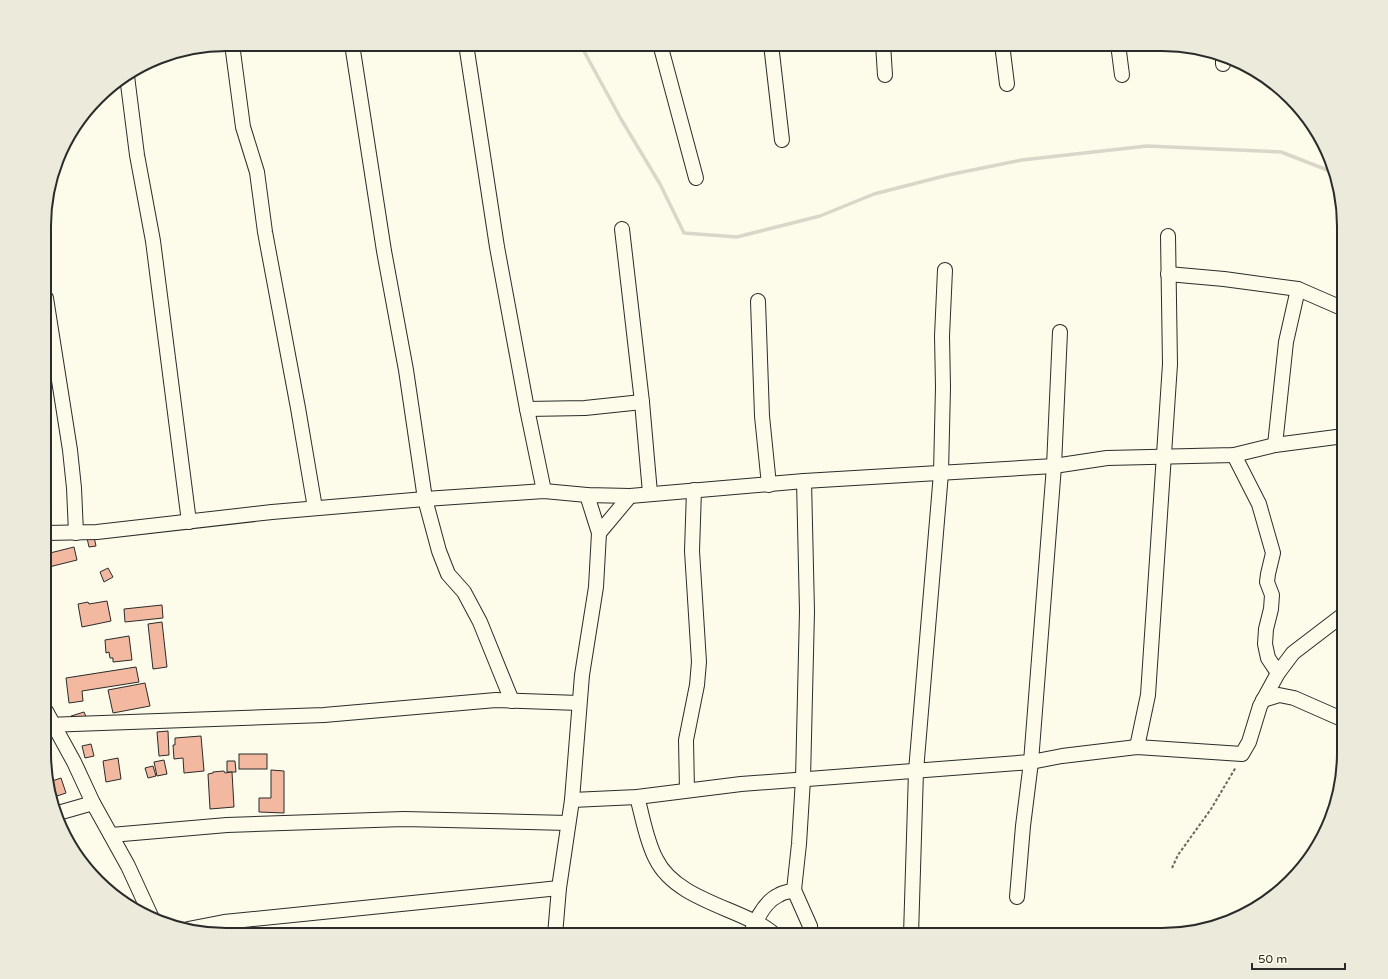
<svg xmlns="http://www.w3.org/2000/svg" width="1388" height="979" viewBox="0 0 1388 979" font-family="'Varela Round',sans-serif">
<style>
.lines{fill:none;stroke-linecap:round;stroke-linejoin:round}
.stream{stroke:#d8d7c9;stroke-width:3.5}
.building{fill:#f2b8a0;stroke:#2b2b2b}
.minor-casing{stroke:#2b2b2b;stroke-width:16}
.path{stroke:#6a6964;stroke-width:2;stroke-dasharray:3 2;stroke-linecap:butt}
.minor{stroke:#fdfbea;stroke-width:14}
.rim{fill:none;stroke:#2b2b2b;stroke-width:2}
</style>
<rect width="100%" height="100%" fill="#fdfbea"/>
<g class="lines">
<!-- stream -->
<path class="stream" d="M580,44L621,119L660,184L684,233L737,237L820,216L874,194L948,175L1022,160L1147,146L1281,152L1330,171"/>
</g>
<!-- building -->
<g class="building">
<path d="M94,537L96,546L89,547L87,538Z"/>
<path d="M74,547L77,560L49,567L46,554Z"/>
<path d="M108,568L113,577L104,582L100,572Z"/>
<path d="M107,601L111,621L82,627L78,604L88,602L89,604Z"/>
<path d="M162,605L163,618L125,622L124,609Z"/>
<path d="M162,622L167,667L153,669L148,624Z"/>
<path d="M129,636L132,660L113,662V658H110L109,652L106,653L105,640Z"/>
<path d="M136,667L139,682L82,691L83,701L69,703L66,678Z"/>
<path d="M145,683L150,706L113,713L108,690Z"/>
<path d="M84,712L87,719L73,723L71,716Z"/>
<path d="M168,731L169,755L159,756L157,732Z"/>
<path d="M201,736L204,771L184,773L183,758L174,759L173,745H175V738Z"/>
<path d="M91,744L94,756L85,758L82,746Z"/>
<rect x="239" y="754" width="28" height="15"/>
<path d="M118,758L121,779L106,782L103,761Z"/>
<path d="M164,760L167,774L157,776L154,762Z"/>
<path d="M227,761H235L236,772H227Z"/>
<path d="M153,766L156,776L148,778L145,768Z"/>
<path d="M271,770L284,771V813L259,812V798H271Z"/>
<path d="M224,771L225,773L232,772L234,807L210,809L208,774L213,773V772Z"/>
<path d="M61,778L66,793L54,797L49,782Z"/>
</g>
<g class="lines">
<!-- minor casing -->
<g class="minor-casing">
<g id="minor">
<path d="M232,44L243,127L257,172L265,232L298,408L315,508"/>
<path d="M352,44L384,251L406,370L425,499L439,551L448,574L464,592L480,622L512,701"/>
<path d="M466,44L497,247L527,409L544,491"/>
<path d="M660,44L696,178"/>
<path d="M771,44L782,140"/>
<path d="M883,44L885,75"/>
<path d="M1002,44L1007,84"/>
<path d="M1118,44L1122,75"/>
<path d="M1223,55V64"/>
<path d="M127,76L137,155L153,241L189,522"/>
<path d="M622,229L642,402L650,493"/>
<path d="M1168,274L1224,279L1298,289L1344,309"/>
<path d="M46,298L70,450L74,488L76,533"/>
<path d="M758,301L762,416L769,485"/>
<path d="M527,409L585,408L642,402"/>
<path d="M1275,445L1286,342L1298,289"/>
<path d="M1234,455L1259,504L1273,553L1268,574L1267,582L1272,595L1271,609L1266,629L1265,644L1268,658L1278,673"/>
<path d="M46,533L97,532L272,512L425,499L544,491L587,495L630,496L804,481L1054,466L1107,458L1234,455L1275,445L1344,436"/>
<path d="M599,533L630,496"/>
<path d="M1263,700L1279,695L1294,698L1344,720"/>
<path d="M46,711L74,762L93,803L128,866L151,916"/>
<path d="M46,725L324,715L496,700L579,703"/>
<path d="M1137,747L1148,695L1170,364L1168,236"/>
<path d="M687,790L686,740L697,685L699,662L692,551L694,490"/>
<path d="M637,797C643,818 646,840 656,859C673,894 722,905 755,922C762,925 769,930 775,935"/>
<path d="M572,800L637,797L741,784L1031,762L1062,756L1137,747L1242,754L1249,742L1260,706L1278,673L1293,653L1344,614"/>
<path d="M58,813L93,803"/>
<path d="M111,835L227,825L404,819L568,823"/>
<path d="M794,890L810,926L811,935"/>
<path d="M1017,897L1023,826L1031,762L1054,466L1060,332"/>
<path d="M188,929L224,922L559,888"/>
<path d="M555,935L559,888L572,800L582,675L596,587L599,533L587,495"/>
<path d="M750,935C755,922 765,901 779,895C783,892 789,892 794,890L799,844L803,779L807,611L804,481"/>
<path d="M911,935L916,771L941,473L943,387L942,336L945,270"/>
</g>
</g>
<!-- path -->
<path class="path" d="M1172,868L1178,855L1211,809L1236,767"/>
<!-- minor -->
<use href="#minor" class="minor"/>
</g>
<!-- crop -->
<path d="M0 0H1388V979H0ZM226 51H1162A175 175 0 0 1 1337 226V753A175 175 0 0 1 1162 928H226A175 175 0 0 1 51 753V226A175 175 0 0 1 226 51Z" fill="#eceadb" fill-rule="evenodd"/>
<path class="rim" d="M226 51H1162A175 175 0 0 1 1337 226V753A175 175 0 0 1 1162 928H226A175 175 0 0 1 51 753V226A175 175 0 0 1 226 51Z"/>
<!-- scale -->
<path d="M1252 963v6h93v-6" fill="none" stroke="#2b2b2b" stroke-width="2"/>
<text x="1258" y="963" font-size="12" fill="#2b2b2b" stroke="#fdfbea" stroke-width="3" paint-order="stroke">50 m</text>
</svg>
